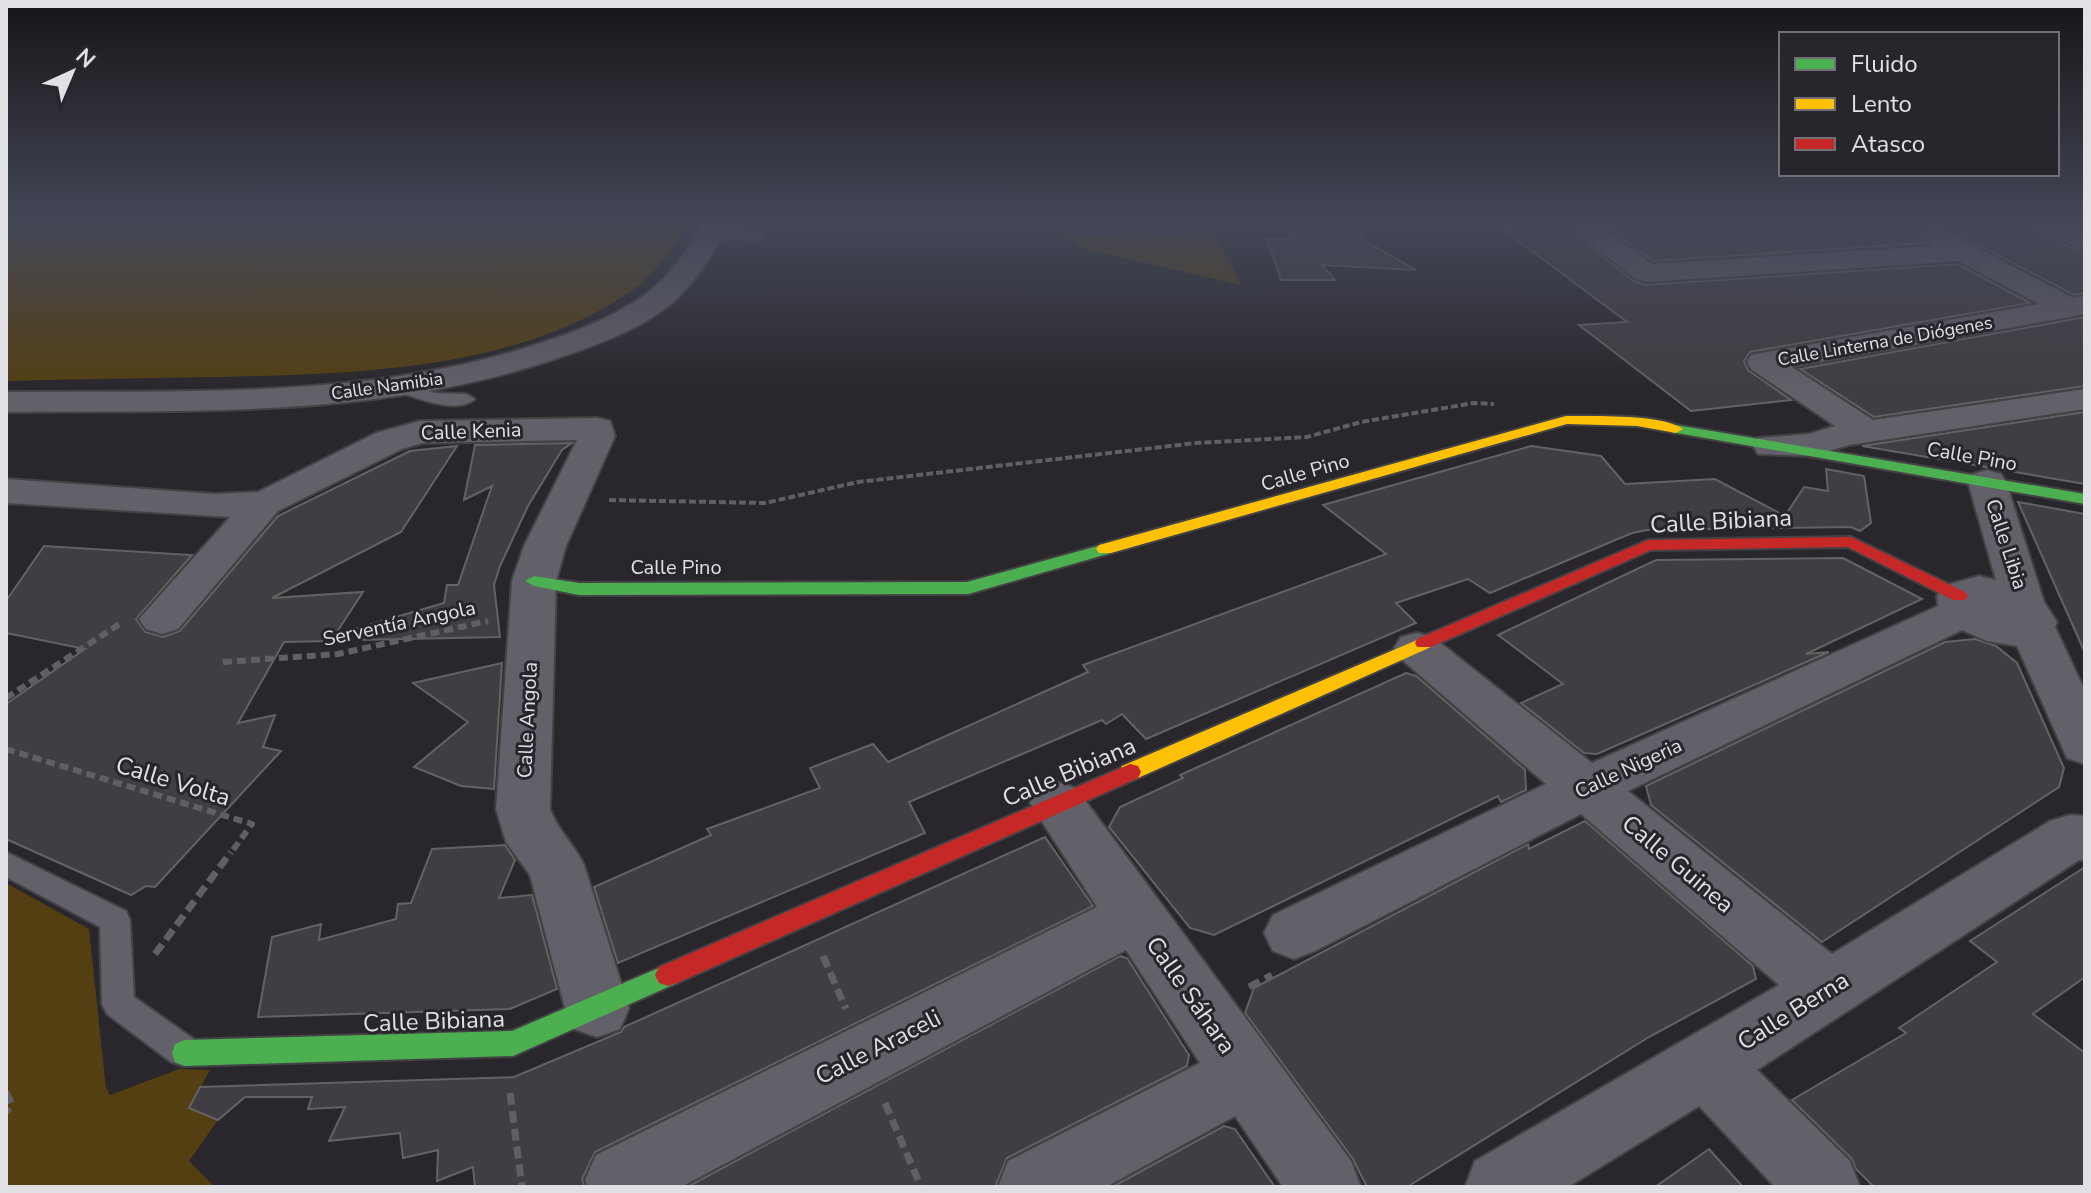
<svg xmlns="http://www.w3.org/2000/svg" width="2091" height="1193" viewBox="0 0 2091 1193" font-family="'Nunito Sans',sans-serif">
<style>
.green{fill:#543f12}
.building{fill:#403e42;stroke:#636265;stroke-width:2}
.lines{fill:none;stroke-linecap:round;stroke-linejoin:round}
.lane-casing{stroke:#434245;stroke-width:4}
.street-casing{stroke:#434245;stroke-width:4}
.fast-casing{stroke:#434245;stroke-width:4}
.slow-casing{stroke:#434245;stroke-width:4}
.jam-casing{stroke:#434245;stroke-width:4}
.path-far2{stroke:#605f65;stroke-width:4;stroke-dasharray:7 3;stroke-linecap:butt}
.path-far1{stroke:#605f65;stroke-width:6;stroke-dasharray:9 5;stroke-linecap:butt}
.path{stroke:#605f65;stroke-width:7;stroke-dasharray:12 6;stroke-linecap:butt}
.lane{fill:#626068;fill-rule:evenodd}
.street{fill:#626068;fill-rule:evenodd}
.fast{fill:#4caf50;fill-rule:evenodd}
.slow{fill:#ffc107;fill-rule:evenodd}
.jam{fill:#c62828;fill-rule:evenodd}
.labels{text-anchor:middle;stroke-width:6;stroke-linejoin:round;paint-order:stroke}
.far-street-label{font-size:18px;fill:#e1e0e4;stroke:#28262d}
.street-label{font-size:20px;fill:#e1e0e4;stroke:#28262d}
.near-street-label{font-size:24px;fill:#e1e0e4;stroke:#28262d}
</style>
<rect width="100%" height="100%" fill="#29272c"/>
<!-- green -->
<g class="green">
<path d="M6,225H690C670,252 653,278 624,296C509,371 351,374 218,377C148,378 77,379 6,381Z"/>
<path d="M1206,233L1218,238L1241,285L1081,248L1066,235Z"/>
<path d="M6,883L89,929L106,1088L110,1095L179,1069L210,1070L189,1108L218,1120L189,1161L215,1187H6Z"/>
</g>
<!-- building -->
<g class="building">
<path d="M1497,225H1564L1634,281L1645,285L1958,264L2030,303L1750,352L1744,361L1748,370L1791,400L1691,411L1579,325L1627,322Z"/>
<path d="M1604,225H2032L2038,234L2085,253V293L2074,295L1949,230H1929L1923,238L1926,243L1653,261Z"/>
<path d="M1350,232L1416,270L1322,265L1335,280H1281L1267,239H1293L1288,233Z"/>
<path d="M2085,317V386L1874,417L1800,369Z"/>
<path d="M2085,412V484L1862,446Z"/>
<path d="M572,443L562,450L528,506L500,566L494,585L500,637L357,640L355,629L444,603L447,585H458L492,486L464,500L475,445Z"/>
<path d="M457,446L401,532L272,598L363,592L331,641L284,642L238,723L275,715L263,747L281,751L155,887L146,886L131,895L6,839V704L85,649L6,633V601L44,546L192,555L136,619L145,632L163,637L180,631L278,516L410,451Z"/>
<path d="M1531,446L1601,456L1625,484L1715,479L1785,516L1804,487L1828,491L1826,469L1864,476L1871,523L1860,531L1851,527L1647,530L1632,533L1490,593L1468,579L1396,603L1416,623L1146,739L1122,714L1106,724L1102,720L909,802L925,833L618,963L594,887L711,835L707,829L820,788L810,768L873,744L888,762L1088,672L1083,665L1386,554L1323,505Z"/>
<path d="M2018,502L2085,514V653Z"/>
<path d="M1843,558L1922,599L1806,654L1829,652L1597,754L1584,753L1521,703L1563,684L1498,635L1656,560Z"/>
<path d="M1975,639L1996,646L2017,663L2064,768L2059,787L1822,942L1651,805L1646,786L1945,642Z"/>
<path d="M502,663L494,789L461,786L414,767L468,722L413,683Z"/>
<path d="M1406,673L1416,676L1525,770L1526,790L1501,802L1498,796L1214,935L1190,928L1109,827L1120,807L1183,778L1180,775Z"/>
<path d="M1585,821L1753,966L1756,979L1649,1037L1407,1187H1367L1353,1159L1245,1013L1254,988L1528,844L1529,849Z"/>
<path d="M1045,837L1093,906L595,1152L582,1179L585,1187H475L473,1167L437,1181L438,1150L403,1158L400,1133L329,1141L345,1107L308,1109L312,1097H245L218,1120L189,1108L200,1087L514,1077L621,1032L624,1027Z"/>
<path d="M505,845L515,860L499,898L532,895L557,989L510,1009L258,1017L272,937L321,924L319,940L396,919L398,904L411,903L432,849Z"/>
<path d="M2085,867V977L2033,1014L2085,1053V1187H1874L1856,1169L1852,1159L1792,1100L1906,1033L1899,1028L1997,962L1970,941Z"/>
<path d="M1120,956L1127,958L1189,1055L1187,1066L1007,1158L995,1187H687Z"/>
<path d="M1224,1126L1235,1129L1275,1187H1112Z"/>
<path d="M1709,1149L1743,1187H1655Z"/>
</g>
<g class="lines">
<!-- lane casing -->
<g class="lane-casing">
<g id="lane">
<path d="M712,229L756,232L763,236L756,240L707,236V230Z"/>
<path d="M402,382L435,393L466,394L475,399C456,415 417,398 396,391V383Z"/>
<path d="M6,852L126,911L130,920L134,997L195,1040L199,1051L195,1062L183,1066L171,1062L107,1014L102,1004L100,927L6,877Z"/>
</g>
</g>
<!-- street casing -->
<g class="street-casing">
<g id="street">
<path d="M704,225H730C713,253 696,282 672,303C638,331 594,346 552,360C376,419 189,410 6,412V392C183,390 365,400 535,345C575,332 616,317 650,291C672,273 688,249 704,225Z"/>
<path d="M1567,225H1598L1652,264L1932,246L1926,239L1929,233H1949L2073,298L2085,296V314L1792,367L1873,420L2085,389V409L1849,445L1812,456L1758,454L1753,446L1758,438L1809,434L1835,426L1751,369L1747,362L1751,355L2039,304L1959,261L1646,282L1636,279Z"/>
<path d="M2035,225H2071L2085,232V250L2039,231Z"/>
<path d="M597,418L610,421L615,436L566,546L556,581L550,809C558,831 574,844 584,865L629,1008L620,1029L597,1037L574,1029L565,1008L530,875L506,842L496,809L512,581L524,546L577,440L422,443L402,449L278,511L178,629L162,634L146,629L139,619L230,517L6,503V479L214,494L258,492L376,433L420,421Z"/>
<path d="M1987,470L2001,474L2006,482L2044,602L2057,622L2055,627L2085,691V764L2067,758L2017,646L1987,641L1962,630L1628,791L1832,954L2050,821L2070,815L2085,816V860H2079L1757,1070L1850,1161L1860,1187H1775L1699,1106L1568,1187H1465L1475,1161L1779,985L1581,814L1315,951L1294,959L1273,951L1264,933L1273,915L1546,784L1401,659L1394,648L1401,637L1417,633L1433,637L1592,763L1938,606L1937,596L1943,586L1979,576L1996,580L1968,482L1973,474Z"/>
<path d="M1057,782L1076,788L1351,1161L1361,1187H1283L1235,1116L1106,1187H998L1008,1161L1200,1063L1126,950L681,1187H588L585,1180L596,1155L1097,907L1030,803L1038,788Z"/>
</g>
</g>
<!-- fast casing -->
<g class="fast-casing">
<g id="fast">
<path d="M1676,425L2085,494V504L1671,432V426Z"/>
<path d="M1105,544L1111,545L1114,549L1111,553L968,594L579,595L534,586L525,581L534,576L579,583L967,582Z"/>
<path d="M668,964L677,967L681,975L677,983L513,1056L185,1066L175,1062L172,1053L175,1044L185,1040L512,1031Z"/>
</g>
</g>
<!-- slow casing -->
<g class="slow-casing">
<g id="slow">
<path d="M1566,416C1593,416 1664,414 1683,429L1676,433L1637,426L1567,424L1111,553H1099L1096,549L1099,545Z"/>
<path d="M1424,637L1431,639L1433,643L1431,647L1138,778L1130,780L1122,778L1119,772L1122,766Z"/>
</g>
</g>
<!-- jam casing -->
<g class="jam-casing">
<g id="jam">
<path d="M1851,537L1965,592L1968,596L1965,600H1953L1848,547L1651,550L1431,647H1417L1415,643L1417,639L1648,540Z"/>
<path d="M1130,764L1138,766L1141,772L1138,778L677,983L668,986L659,983L655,975L659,967Z"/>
</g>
</g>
<!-- path-far2 -->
<path class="path-far2" d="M609,500L765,503L858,482L1196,443L1307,437L1361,422L1474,403L1494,404"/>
<!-- path-far1 -->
<g class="path-far1">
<path d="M223,662L338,654L488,621"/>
<path d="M6,698L121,623"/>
<path d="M6,749L252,824L230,854"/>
</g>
<!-- path -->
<g class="path">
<path d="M155,954L231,852"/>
<path d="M823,956L846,1009"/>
<path d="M1249,987L1272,975"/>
<path d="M6,1092L12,1105L6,1112"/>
<path d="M510,1093L522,1187"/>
<path d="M885,1103L921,1187"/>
</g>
<!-- lane -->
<use href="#lane" class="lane"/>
<!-- street -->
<use href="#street" class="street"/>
<!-- fast -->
<use href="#fast" class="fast"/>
<!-- slow -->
<use href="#slow" class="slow"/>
<!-- jam -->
<use href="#jam" class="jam"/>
</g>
<!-- sky -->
<linearGradient id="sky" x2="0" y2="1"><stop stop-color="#171518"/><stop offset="0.57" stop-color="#434756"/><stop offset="1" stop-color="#434756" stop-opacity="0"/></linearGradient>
<rect width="2091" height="392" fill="url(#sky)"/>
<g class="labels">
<!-- far-street labels -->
<g class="far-street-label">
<text transform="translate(1885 341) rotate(-10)" y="6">Calle Linterna de Diógenes</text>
<text transform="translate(387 386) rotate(-8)" y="6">Calle Namibia</text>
</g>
<!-- street labels -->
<g class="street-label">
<text transform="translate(471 431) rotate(-2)" y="7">Calle Kenia</text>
<text transform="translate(1972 456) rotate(10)" y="7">Calle Pino</text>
<text transform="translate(1305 472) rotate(-16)" y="7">Calle Pino</text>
<text transform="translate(2007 544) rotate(72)" y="7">Calle Libia</text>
<text x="676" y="574">Calle Pino</text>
<text transform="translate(399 623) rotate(-12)" y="7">Serventía Angola</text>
<text transform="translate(527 720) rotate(-87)" y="7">Calle Angola</text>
<text transform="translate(1628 768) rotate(-25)" y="7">Calle Nigeria</text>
</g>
<!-- near-street labels -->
<g class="near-street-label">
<text transform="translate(1721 521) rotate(-3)" y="8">Calle Bibiana</text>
<text transform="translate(1069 772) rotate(-23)" y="8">Calle Bibiana</text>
<text transform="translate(173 781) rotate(17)" y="8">Calle Volta</text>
<text transform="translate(1678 864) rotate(40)" y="8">Calle Guinea</text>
<text transform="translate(1191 995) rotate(55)" y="8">Calle Sáhara</text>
<text transform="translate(1793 1011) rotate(-32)" y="8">Calle Berna</text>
<text transform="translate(434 1021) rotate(-2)" y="8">Calle Bibiana</text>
<text transform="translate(878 1047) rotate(-27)" y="8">Calle Araceli</text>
</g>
</g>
<!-- border -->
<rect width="2091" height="1193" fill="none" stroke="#e1e0e4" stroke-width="16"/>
<!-- legend -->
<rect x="1779" y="32" width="280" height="144" fill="#28262d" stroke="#727076" stroke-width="2"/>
<rect x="1795" y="58" width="40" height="12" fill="#4caf50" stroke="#727076" stroke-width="2"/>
<text x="1851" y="72" font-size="24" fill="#e1e0e4">Fluido</text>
<rect x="1795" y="98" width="40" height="12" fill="#ffc107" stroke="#727076" stroke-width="2"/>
<text x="1851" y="112" font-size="24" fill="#e1e0e4">Lento</text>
<rect x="1795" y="138" width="40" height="12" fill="#c62828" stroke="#727076" stroke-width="2"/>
<text x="1851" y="152" font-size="24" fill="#e1e0e4">Atasco</text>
<!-- north arrow -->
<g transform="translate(72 72) rotate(44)" stroke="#28262d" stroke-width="6" paint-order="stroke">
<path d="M0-6L14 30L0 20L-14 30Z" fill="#e1e0e4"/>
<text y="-12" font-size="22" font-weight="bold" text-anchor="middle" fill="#e1e0e4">N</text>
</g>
</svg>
